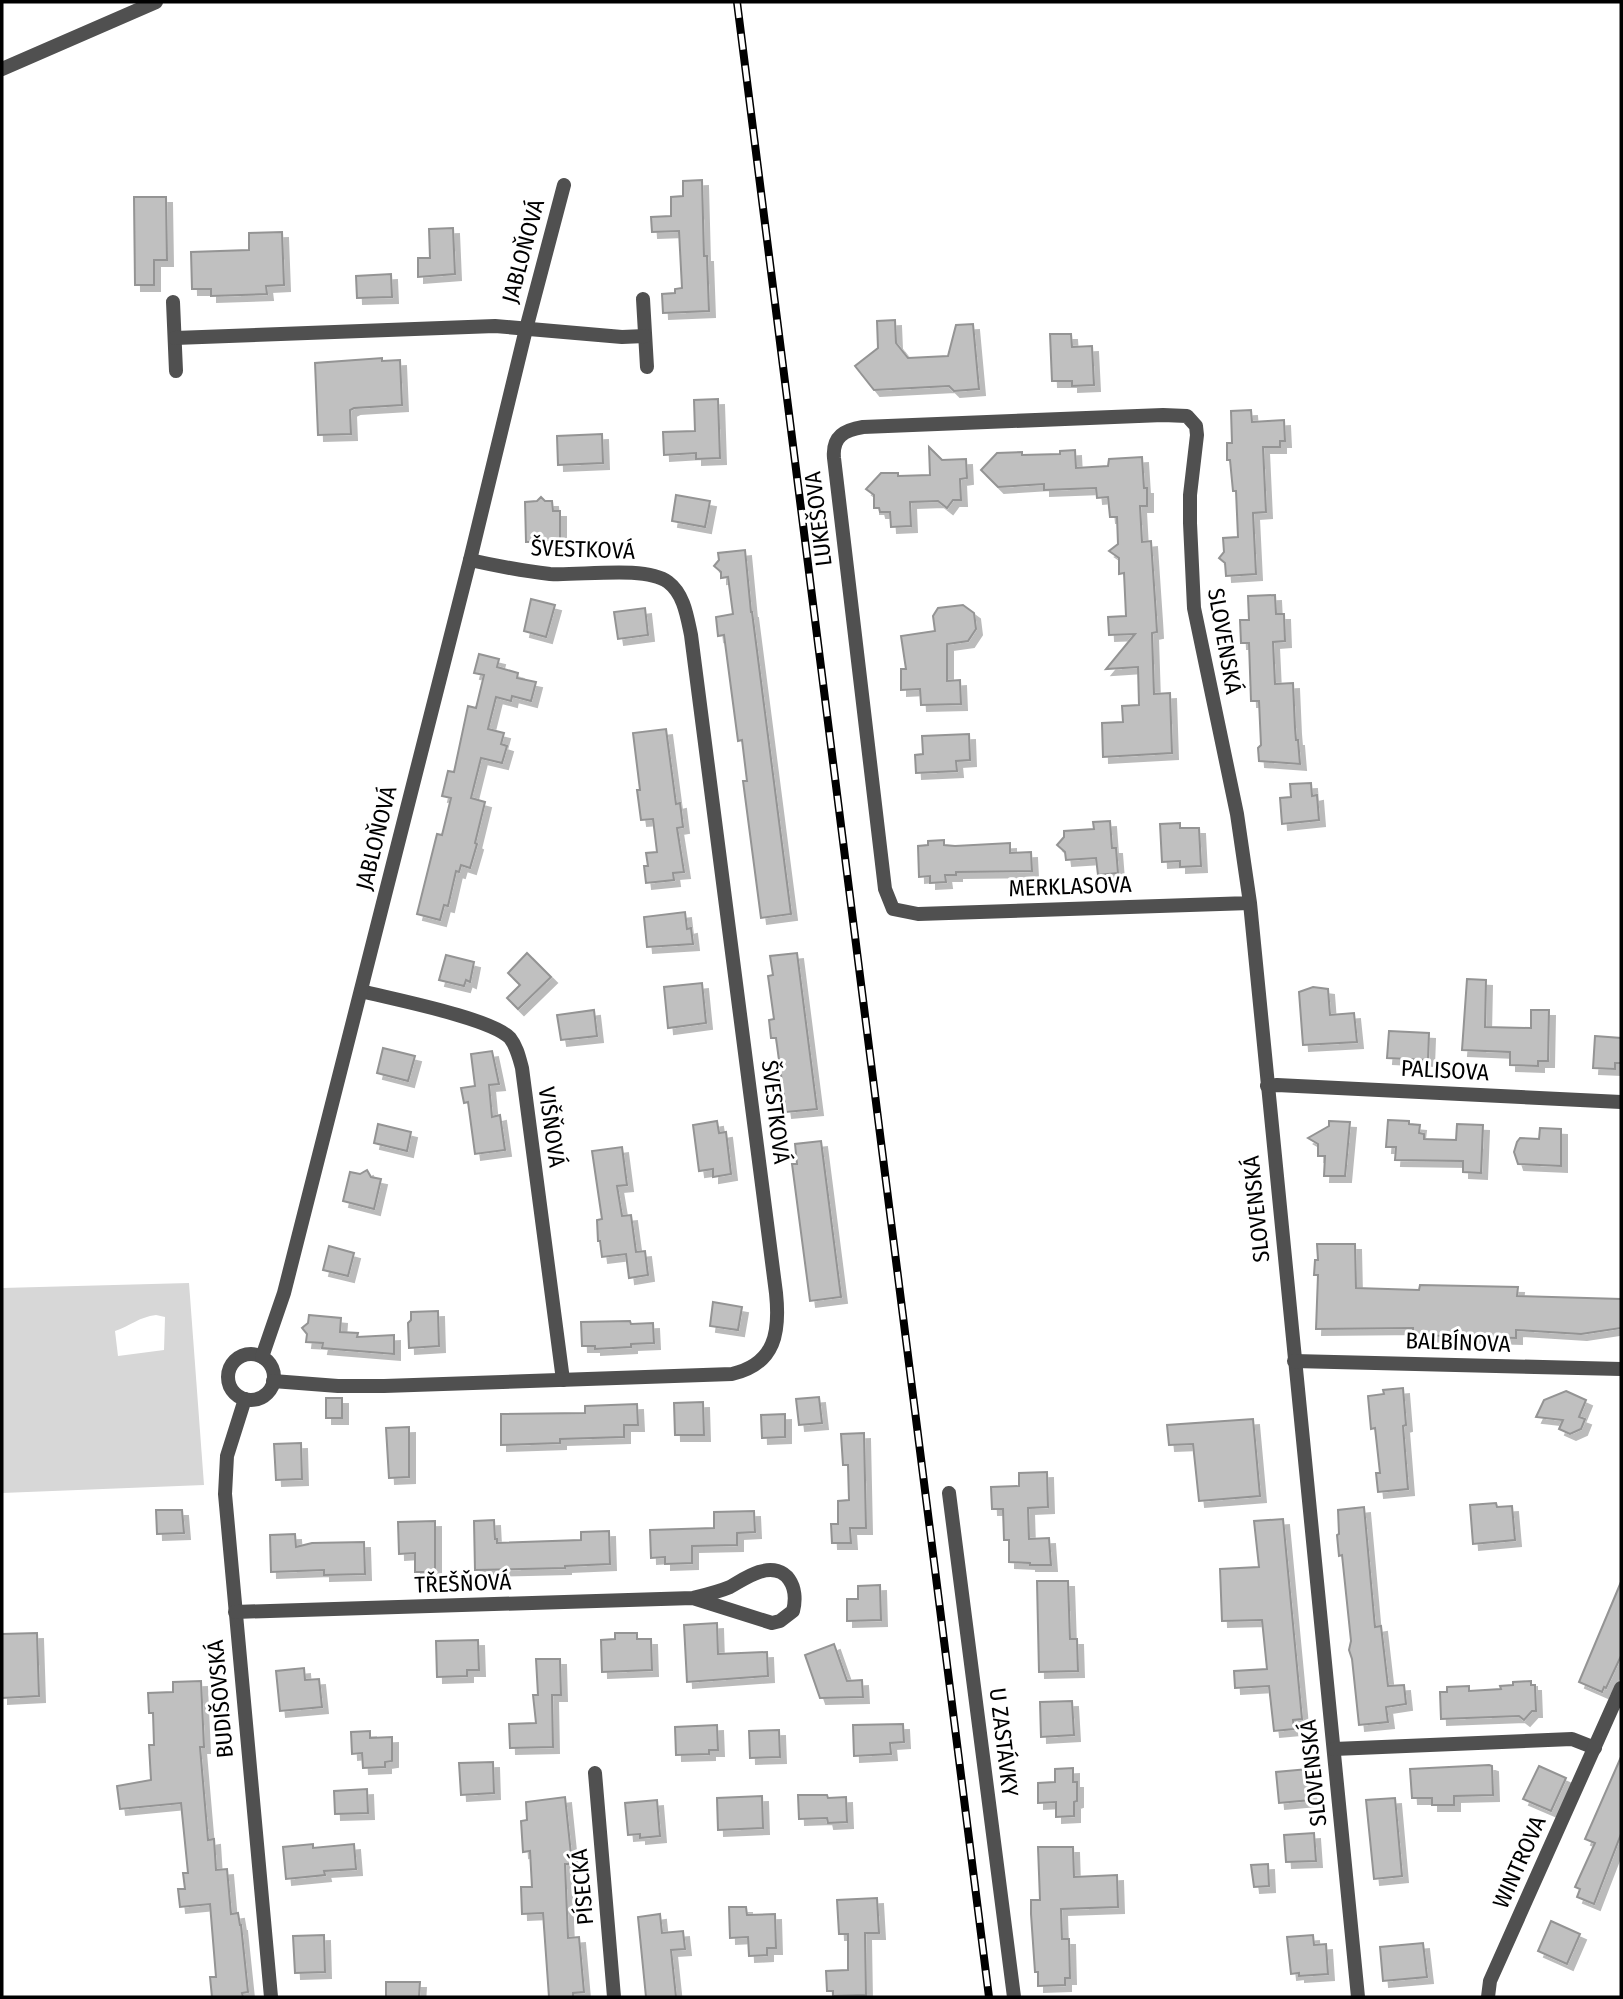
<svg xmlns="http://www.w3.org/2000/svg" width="1623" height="1999" viewBox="0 0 1623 1999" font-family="'Fira Sans Condensed',sans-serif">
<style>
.green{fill:#d7d7d7;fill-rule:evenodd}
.building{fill:#c0c0c0;stroke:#949494;stroke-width:2;filter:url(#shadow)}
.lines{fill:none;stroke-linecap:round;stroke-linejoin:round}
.minor{stroke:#505050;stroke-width:14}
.rail-casing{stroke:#000;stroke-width:8}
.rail{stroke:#fff;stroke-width:5;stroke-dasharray:16;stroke-linecap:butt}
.labels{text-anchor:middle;stroke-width:6;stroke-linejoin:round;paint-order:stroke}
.street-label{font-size:23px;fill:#000;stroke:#fff}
</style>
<defs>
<filter id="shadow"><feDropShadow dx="6" dy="6" stdDeviation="0" flood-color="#0004"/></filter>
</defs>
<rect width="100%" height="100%" fill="#fff"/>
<!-- green -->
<path class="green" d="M189,1283L204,1485L2,1493V1288ZM156,1315L165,1317L164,1350L118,1356L115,1331C130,1326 139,1317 156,1315Z"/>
<!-- building -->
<g class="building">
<path d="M702,180L704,256H707L709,311L663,313L662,294L675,293V289L682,288L679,231L652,232L651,217L671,216V197L683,196V181Z"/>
<path d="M134,197H166L167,260H154V285H135Z"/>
<path d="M453,228L455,274L418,277V258H430L429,229Z"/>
<path d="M282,232L284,285L266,286L267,294L211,296V289H192L191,252L249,250V233Z"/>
<path d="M391,274L392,297L357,298L356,276Z"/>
<path d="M895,320L896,343L908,358L948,356L956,325L973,324L979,389L954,391L949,386L874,390L855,366L878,348L877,321Z"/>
<path d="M1050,334H1071L1072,347L1092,346L1094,385L1072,386V381H1052Z"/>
<path d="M382,358V361L400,360L402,405L354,408L350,410L351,434L318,435L315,363Z"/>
<path d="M718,399L720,458L696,459V453L664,455L663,432L695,431L694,400Z"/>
<path d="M1251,410L1252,422L1284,420L1285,441H1280V447H1263L1266,512L1253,513L1256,574L1226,576L1225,563L1219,558L1224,552L1223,538L1238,537L1236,491H1233L1230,460H1227V443H1232L1231,411Z"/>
<path d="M602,434L603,463L558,465L557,436Z"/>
<path d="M929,447L942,460L966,459L967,478L960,479L961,500H953L947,508L938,501L910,502L911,526L891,527L890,512H880L879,508H874V495L866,489L881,473H898V476L930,475Z"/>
<path d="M1075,450L1076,468L1108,466L1109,459L1142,457L1144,488H1147V506H1140L1142,542L1151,541L1156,615L1157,632L1152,633L1154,694L1170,693L1172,753L1103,757L1102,723L1123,722L1122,706L1139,705L1138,667L1106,669L1135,634L1109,635L1108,617L1126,616L1124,573L1119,574V558L1109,551L1118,544L1117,517H1110L1108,497L1097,498L1096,488L1044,490V484L998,487L981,470L997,453L1022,452V455L1060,454V451Z"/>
<path d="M676,495L710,501L705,527L672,521Z"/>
<path d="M541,497L545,501H552L553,511H560V541L526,542L525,502L537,501Z"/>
<path d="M745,550L751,612H752L791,914L761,918L743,781H747L742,740L738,741L724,635L718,636L716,617L733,614L728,577L721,578V572L714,566L719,560L718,553Z"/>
<path d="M1275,595L1276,614H1284L1285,641L1273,642L1275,684L1293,683L1295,728L1296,740H1298L1300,764L1259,761L1258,748L1261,745L1259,701H1251L1249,643H1241L1240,620H1249L1248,596Z"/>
<path d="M531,599L555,605L546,637L524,631Z"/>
<path d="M963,605L974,613L976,629L968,641L947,644V681L960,680L961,704L921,705L920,689L901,690V669H906L901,636L935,631L933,616L938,608Z"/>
<path d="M645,608L648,635L618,639L614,612Z"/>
<path d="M479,654L499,659L497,667L518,673L517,678L536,682L531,701L512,696L511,701L496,697L488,729L504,733L501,744L507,746L502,763L481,758L471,798L485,802L475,843L477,844L470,868L461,865L459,872L456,871L448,906L444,905L440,920L417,914L437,834L442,835L451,798L442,796L448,771L454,772L468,706L476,708L484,675L474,673Z"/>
<path d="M666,729L676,804L680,803L683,827L677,828L684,872L673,873L674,880L646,883L644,866H648L646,853L657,852L653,819L641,820L637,790H640L633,733Z"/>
<path d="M969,734L970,760L956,761L957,771L916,773L915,755L923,754L922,736Z"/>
<path d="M1311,783L1312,796L1317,795L1319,820L1282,824L1280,798L1291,797L1290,784Z"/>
<path d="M1110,821L1112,848H1116L1118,873L1098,875L1096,858L1066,860L1065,852L1057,845L1064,837V831L1094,829L1093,822Z"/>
<path d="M1180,823V828H1199L1201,866L1180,867V861L1162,862L1160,824Z"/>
<path d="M944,840V845L955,846L1010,843V853L1031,852L1032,871L956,872V875H945L946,882L930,883V876L919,877L918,846L928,845V841Z"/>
<path d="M685,912L687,929L691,928L693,944L647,947L644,917Z"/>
<path d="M527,953L551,977L518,1009L507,998L520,985L508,973Z"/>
<path d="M797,953L817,1109L786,1112L776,1038H771L769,1020L774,1019L768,976L773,975L770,956Z"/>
<path d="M446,955L474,962L470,982L466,980L464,986L439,980Z"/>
<path d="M1467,979L1486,980L1485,1027L1531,1028V1010H1549L1548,1061H1538V1066L1510,1065V1052L1462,1050Z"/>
<path d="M702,983L706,1023L668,1028L664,987Z"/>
<path d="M1313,987L1328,989L1330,1015L1354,1013L1357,1042L1303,1045L1299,992Z"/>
<path d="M594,1010L597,1036L561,1040L557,1015Z"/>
<path d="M1389,1031L1429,1033L1428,1060L1387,1058Z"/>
<path d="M1595,1036L1621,1038V1063H1615V1069L1593,1068Z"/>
<path d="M383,1048L415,1056L408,1081L377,1073Z"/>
<path d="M492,1051L499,1084L489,1085L492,1117L500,1115L505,1150L475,1154L468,1102L464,1103L461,1088L475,1086L471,1054Z"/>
<path d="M1388,1120L1409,1121V1124L1420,1125L1419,1133L1424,1134V1139L1456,1140L1457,1124L1483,1125L1481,1173L1463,1172V1161L1395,1160L1396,1147H1386Z"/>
<path d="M717,1121L719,1133L726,1132L731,1174L713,1177V1169L699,1171L693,1125Z"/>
<path d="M1329,1121L1350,1122L1345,1176H1324L1325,1156H1318V1144L1308,1138L1329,1126Z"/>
<path d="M378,1124L411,1132L407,1151L374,1143Z"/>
<path d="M1540,1128L1561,1129V1166L1518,1164L1514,1152L1517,1142L1520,1138L1539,1139Z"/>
<path d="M821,1141L841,1297L810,1301L792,1164H797L795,1144Z"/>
<path d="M622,1147L627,1185L617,1186L622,1216L631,1215L636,1252L645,1251L648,1275L629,1278L626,1254L602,1257L600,1241H598L597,1220L602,1219L592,1151Z"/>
<path d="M367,1170L371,1177L381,1179L374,1209L343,1201L350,1172L360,1174Z"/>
<path d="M1317,1244H1355L1356,1288L1419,1290L1420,1285L1518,1287L1517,1296L1621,1299V1328L1581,1334L1516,1330V1338L1413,1335V1328L1316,1329L1318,1275H1314L1315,1260H1318Z"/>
<path d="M329,1246L354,1253L348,1276L323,1270Z"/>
<path d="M713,1302L742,1307L738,1330L710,1326Z"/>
<path d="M438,1311L439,1346L409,1348L408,1323L411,1320V1312Z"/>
<path d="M309,1315L341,1318L340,1332L358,1333L357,1337L394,1335V1354L322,1348L323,1343L306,1342L307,1334L302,1328L308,1323Z"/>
<path d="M630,1321L631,1324L653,1323L654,1343L631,1344V1347L595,1349V1346H582L581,1322Z"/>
<path d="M1403,1388L1406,1425L1403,1426L1408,1489L1378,1492L1376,1473H1380L1375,1428L1371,1429L1368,1396L1384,1394L1383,1390Z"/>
<path d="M1566,1391L1586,1400L1579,1417L1585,1419L1581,1429L1570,1434L1559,1429L1563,1420L1536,1417L1544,1400Z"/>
<path d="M819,1397L822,1423L799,1425L796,1399Z"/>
<rect x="326" y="1398" width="16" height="20"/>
<path d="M703,1402L704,1435H675L674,1403Z"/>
<path d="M637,1404L638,1425H624V1437L560,1439V1443L501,1445V1414L585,1413V1406Z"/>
<path d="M785,1414V1437L762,1438L761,1415Z"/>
<path d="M1253,1419L1260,1496L1199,1501L1193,1444L1169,1445L1167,1425Z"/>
<path d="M409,1427V1477L389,1478L386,1428Z"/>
<path d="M864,1433L866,1528H850L851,1543H832L831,1524H838V1501L849,1500L848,1465H843L841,1434Z"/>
<path d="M301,1443L302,1479L276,1480L274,1444Z"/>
<path d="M1047,1472L1048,1507L1028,1508L1029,1539L1049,1538L1051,1565H1030V1563L1009,1562V1540H1004L1003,1509H992L991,1487L1019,1486V1473Z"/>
<path d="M1496,1503L1497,1507L1512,1506L1515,1540L1473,1544L1470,1505Z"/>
<path d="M1364,1507L1375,1627L1381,1626L1388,1686L1404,1685L1406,1704L1386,1707L1388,1722L1359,1725L1352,1659L1349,1650L1351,1641L1342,1555L1339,1556L1337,1535L1339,1534L1338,1510Z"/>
<path d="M156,1510H182L184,1533L157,1534Z"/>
<path d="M754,1511L755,1532L737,1533V1545L692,1546V1563L665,1564V1557L651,1558L650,1530L714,1528V1512Z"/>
<path d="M1283,1519L1302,1719L1293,1720L1294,1729L1274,1731L1269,1686L1235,1688L1234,1671L1267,1669L1262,1620L1222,1621L1220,1569L1259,1567L1254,1521Z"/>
<path d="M494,1520L495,1539H497V1543L581,1540V1532L609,1531L610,1564L565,1566V1568L475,1570L474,1521Z"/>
<path d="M435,1521V1572H415V1553L399,1554L398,1522Z"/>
<path d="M295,1534L296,1547L312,1543L364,1542L365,1574L324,1575V1570L271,1572L270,1535Z"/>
<path d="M1037,1581H1068L1070,1639H1077L1078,1671L1039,1672Z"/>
<path d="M1621,1582V1656L1606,1688L1604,1687L1602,1692L1579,1682Z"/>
<path d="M880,1585L881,1620L847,1621V1599H858V1586Z"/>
<path d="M717,1623L718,1654L767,1652L768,1676L687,1682L684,1625Z"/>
<path d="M37,1633L39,1696L2,1698V1634Z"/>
<path d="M615,1633H637V1639H651L652,1670L602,1672L601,1640L615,1639Z"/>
<path d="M478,1640L479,1670H467V1676L437,1677L436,1641Z"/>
<path d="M834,1644L847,1681L862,1680L863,1697L820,1698L805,1655Z"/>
<path d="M536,1659H560L561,1695H552L553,1747L510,1748L509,1724L536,1723L533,1695H538Z"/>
<path d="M304,1668L305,1680L319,1679L322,1707L280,1711L276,1671Z"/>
<path d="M201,1681L204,1747H200L208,1840L214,1839L216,1870L227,1869L231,1914L238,1913L240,1925H241L248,1992L242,1993L243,1997H212L210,1977H216L210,1904L180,1907L178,1889H185L183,1873H188L181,1803L120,1809L117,1786L151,1780L149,1745H154L153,1713H149L148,1693L173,1692V1682Z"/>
<path d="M1531,1681V1685H1535L1536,1711H1532L1524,1720L1519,1716L1441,1719L1440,1692H1447V1687L1469,1686V1691L1501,1689L1500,1686L1513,1685V1682Z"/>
<path d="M1072,1701L1074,1735L1041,1737L1040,1702Z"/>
<path d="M903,1724L904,1742L890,1743L891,1754L854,1756L853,1725Z"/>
<path d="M717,1725L718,1750H709V1754L676,1755L675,1727Z"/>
<path d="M779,1730L780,1757L750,1758L749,1731Z"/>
<path d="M370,1731V1738L392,1737V1761L385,1762V1767L363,1768L362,1753L352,1754L351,1732Z"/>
<path d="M1621,1757V1834L1594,1904L1577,1897L1580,1889L1575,1887L1595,1843L1585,1839Z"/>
<path d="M493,1762L494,1793L461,1795L459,1763Z"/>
<path d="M1489,1765L1492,1766L1493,1795L1454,1796V1805H1432V1798H1412L1410,1769Z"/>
<path d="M1539,1766L1566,1778L1551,1811L1523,1799Z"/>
<path d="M1073,1768V1782H1077V1801L1074,1802V1816L1056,1817V1802L1038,1803V1783L1055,1782V1769Z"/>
<path d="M1308,1769L1311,1800L1279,1803L1276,1772Z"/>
<path d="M367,1789L368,1813L335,1814L334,1791Z"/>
<path d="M798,1795H827L828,1798L846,1797L847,1822L828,1823L827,1818L799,1819Z"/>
<path d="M762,1796L763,1828L718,1830L717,1798Z"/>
<path d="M565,1797L572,1864H565L568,1938L579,1937L584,1992L573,1993V1997H549L543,1913L522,1914L521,1887H532L530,1851L523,1852L521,1821L527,1820L526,1802Z"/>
<path d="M1395,1798L1402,1876L1374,1879L1366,1800Z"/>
<path d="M657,1800L660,1836L640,1838V1834L628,1835L625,1803Z"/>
<path d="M1314,1833L1316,1861L1286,1862L1284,1835Z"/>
<path d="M313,1844V1848L354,1844L356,1869L324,1871L325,1875L286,1879L283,1847Z"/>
<path d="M1038,1847H1073L1074,1877L1117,1875L1118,1907L1061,1909L1062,1939H1069L1070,1978H1065V1985L1038,1986V1972H1035L1031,1914V1900H1040Z"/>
<path d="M1268,1864L1269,1886L1254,1887L1251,1865Z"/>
<path d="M877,1898L879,1933H865L866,1995L833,1996V1991H827L826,1971L848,1970V1934H839L837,1900Z"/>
<path d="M729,1907H746L747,1915L775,1914L776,1948H767V1955L749,1956L748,1937L730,1938Z"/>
<path d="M660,1914L662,1933L683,1931L685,1949L671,1950L676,1997H646L638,1917Z"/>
<path d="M1551,1921L1580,1934L1567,1964L1538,1951Z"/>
<path d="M324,1935L325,1972L295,1973L293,1936Z"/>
<path d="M1313,1935L1314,1945L1326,1944L1328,1974L1299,1976V1973L1291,1974L1287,1937Z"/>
<path d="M1423,1943L1427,1977L1383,1981L1380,1947Z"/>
<path d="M386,1982H420L419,1997H386Z"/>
</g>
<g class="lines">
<!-- minor -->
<g class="minor">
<path d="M2,69L156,2"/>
<path d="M643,299L647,367"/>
<path d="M173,302L176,371"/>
<path d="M175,338L495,326L622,337L645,336"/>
<path d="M1250,903L918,914L893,909L885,889L834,458C832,436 845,430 863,427L1163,415L1187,416L1196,426L1197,435L1190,495V523L1194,608L1237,814L1250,903L1358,1997"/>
<path d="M361,991C392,999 491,1018 510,1038C517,1047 519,1057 522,1068L563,1380"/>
<path d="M1267,1086L1277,1085L1621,1102"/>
<circle cx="251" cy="1377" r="23"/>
<path d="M262,1357L284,1293L470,560L526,329L564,185"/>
<path d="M1294,1361L1621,1369"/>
<path d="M273,1381L338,1386H384L732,1374C776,1364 780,1331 776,1293L691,635C687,616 684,594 668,582C645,565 580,576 550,574C523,571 497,566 470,560"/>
<path d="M245,1399L227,1456L225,1494L271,1997"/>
<path d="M949,1493L1014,1997"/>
<path d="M235,1612L693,1598L772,1623L780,1621L793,1611C799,1588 788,1563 759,1572C749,1575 739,1582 730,1587C718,1592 705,1595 693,1598"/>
<path d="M1334,1749L1572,1739L1595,1748"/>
<path d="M595,1773L614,1997"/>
<path d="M1488,1997L1490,1981L1621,1688"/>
</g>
<!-- rail casing -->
<g class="rail-casing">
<path id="rail" d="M737,2L989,1997"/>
</g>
<!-- rail -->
<use href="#rail" class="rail"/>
</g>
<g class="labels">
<!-- street labels -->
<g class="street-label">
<text transform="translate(523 251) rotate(-75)" y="8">JABLOŇOVÁ</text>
<text transform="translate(818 519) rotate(-97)" y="8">LUKEŠOVA</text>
<text transform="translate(583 549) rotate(2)" y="8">ŠVESTKOVÁ</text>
<text transform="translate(1225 641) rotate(80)" y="8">SLOVENSKÁ</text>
<text transform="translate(376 838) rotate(-76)" y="8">JABLOŇOVÁ</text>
<text transform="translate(1070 886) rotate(-2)" y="8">MERKLASOVA</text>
<text transform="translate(1445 1070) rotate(3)" y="8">PALISOVA</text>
<text transform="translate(776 1112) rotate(83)" y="8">ŠVESTKOVÁ</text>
<text transform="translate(552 1127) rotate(82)" y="8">VIŠŇOVÁ</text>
<text transform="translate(1256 1209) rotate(-96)" y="8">SLOVENSKÁ</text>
<text transform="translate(1458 1342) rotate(2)" y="8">BALBÍNOVA</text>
<text transform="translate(463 1583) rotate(-2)" y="8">TŘEŠŇOVÁ</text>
<text transform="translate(220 1699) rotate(-95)" y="8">BUDIŠOVSKÁ</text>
<text transform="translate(1004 1742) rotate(83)" y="8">U ZASTÁVKY</text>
<text transform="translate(1313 1773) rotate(-96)" y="8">SLOVENSKÁ</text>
<text transform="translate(1519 1862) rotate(-66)" y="8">WINTROVA</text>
<text transform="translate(582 1887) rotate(-95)" y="8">PÍSECKÁ</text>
</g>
</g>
<!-- border -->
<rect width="1623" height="1999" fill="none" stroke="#000000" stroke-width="7"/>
</svg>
